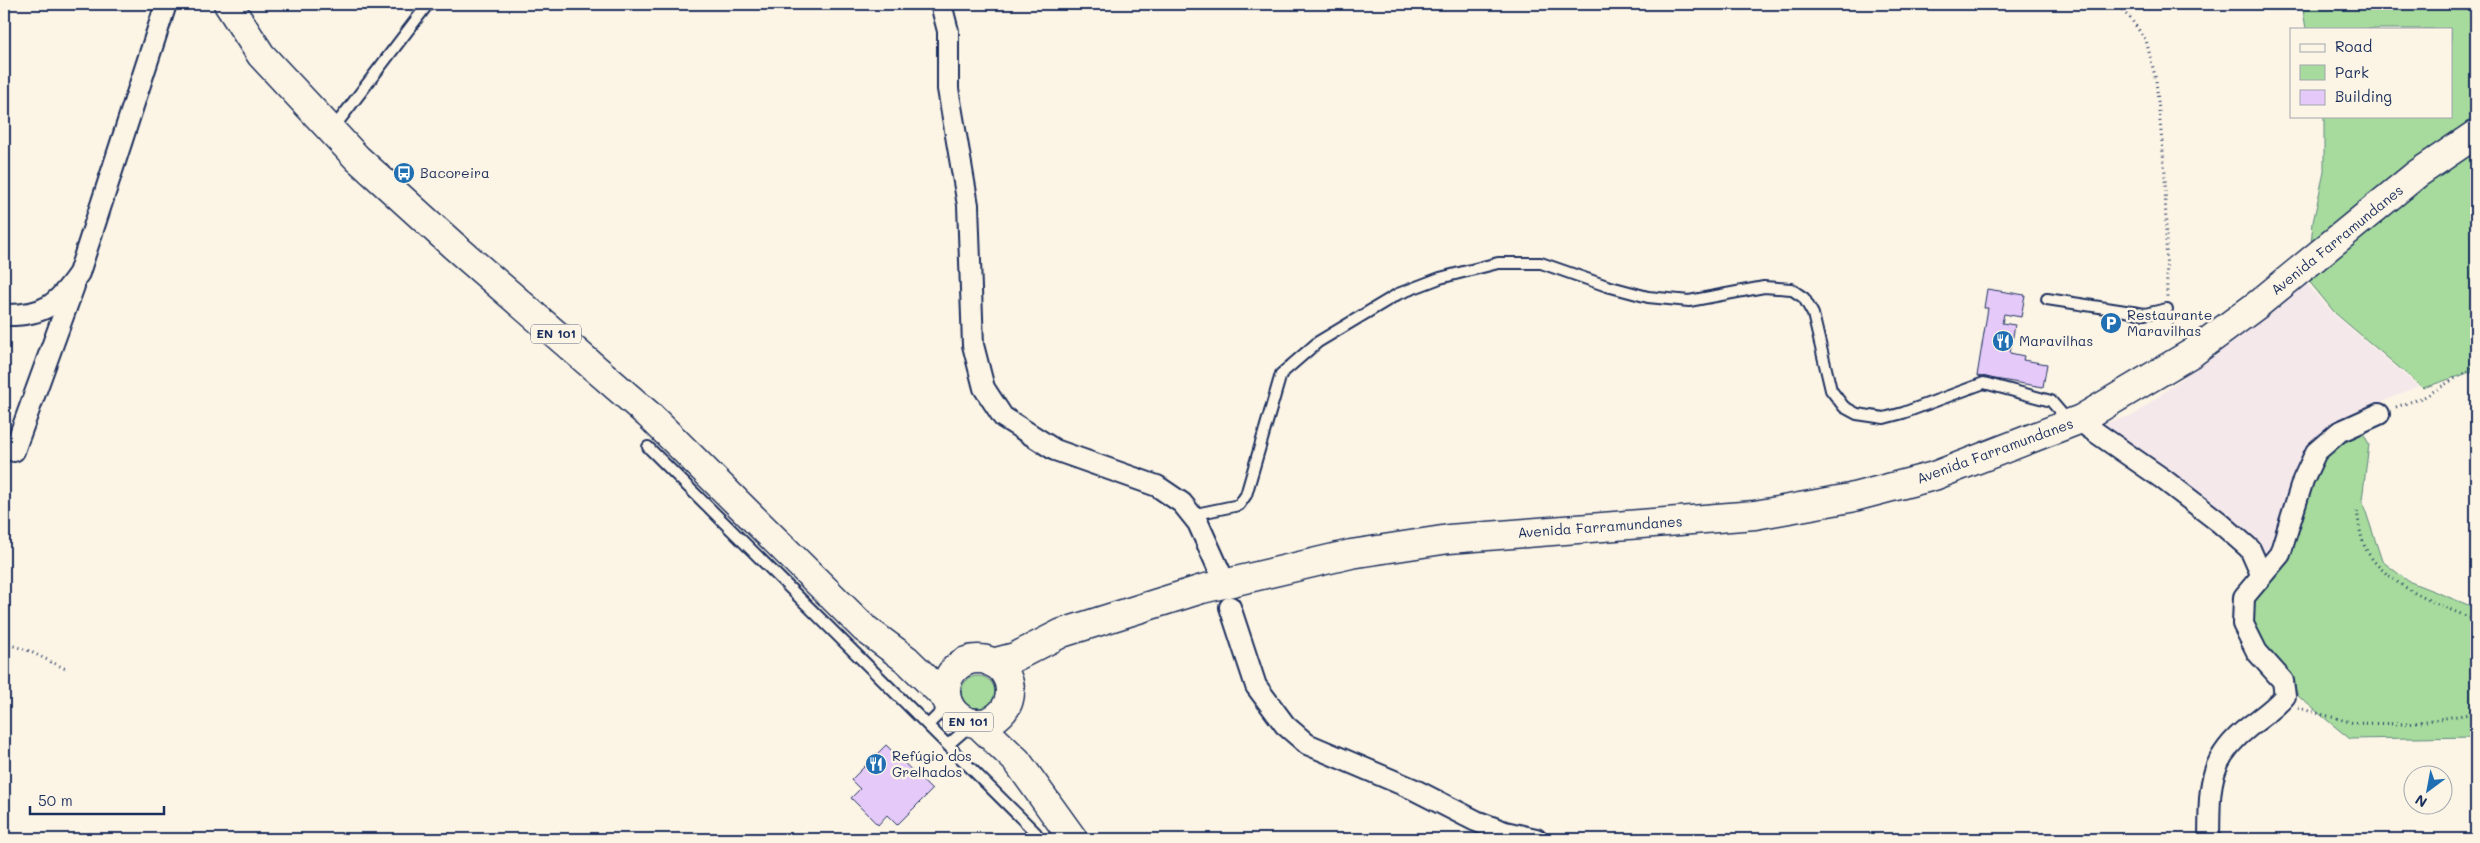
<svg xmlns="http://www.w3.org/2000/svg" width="2480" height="843" viewBox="0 0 2480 843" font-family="Mali,sans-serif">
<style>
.built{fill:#f5e8eb}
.green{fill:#a6db9d;stroke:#60857e}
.building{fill:#e5caf9;stroke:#1b2f5e}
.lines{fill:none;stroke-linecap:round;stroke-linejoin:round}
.service-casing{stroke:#1b2f5e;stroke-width:14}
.minor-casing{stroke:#1b2f5e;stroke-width:24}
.primary-casing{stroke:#1b2f5e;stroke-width:31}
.path{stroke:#1b2f5e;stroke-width:3;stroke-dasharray:1 4;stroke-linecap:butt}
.service{stroke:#fcf5e5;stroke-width:10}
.minor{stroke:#fcf5e5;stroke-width:20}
.primary{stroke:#fcf5e5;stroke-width:28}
.labels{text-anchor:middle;stroke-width:5;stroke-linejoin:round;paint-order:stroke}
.shield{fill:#fcf5e5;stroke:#5e6a86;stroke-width:1}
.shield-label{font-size:12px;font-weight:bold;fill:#1b2f5e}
.poi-label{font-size:14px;fill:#1b2f5e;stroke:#fcf5e5;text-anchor:start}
.street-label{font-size:14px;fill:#1b2f5e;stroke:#fcf5e5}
</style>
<rect width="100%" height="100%" fill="#fcf5e5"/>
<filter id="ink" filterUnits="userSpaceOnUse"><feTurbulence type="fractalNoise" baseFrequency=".02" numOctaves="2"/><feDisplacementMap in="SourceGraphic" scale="10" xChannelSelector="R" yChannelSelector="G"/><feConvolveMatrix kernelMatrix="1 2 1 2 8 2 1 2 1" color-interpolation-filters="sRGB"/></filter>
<g filter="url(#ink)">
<!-- built -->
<path class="built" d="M2306,283L2334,314L2418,386L2328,426L2307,446L2274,555L2262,570L2252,548L2088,427L2134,415Z"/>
<!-- green -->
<g class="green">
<path d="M2302,4H2476V370L2423,388L2335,313L2308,280L2313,222L2324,172V116H2451V29H2306Z"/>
<path d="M2363,433L2369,444L2362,500L2382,561L2408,581L2476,608V737L2350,739L2298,696L2289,671L2265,649L2253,628L2250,607L2320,454L2348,434Z"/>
<circle cx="978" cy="693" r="17"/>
</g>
<!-- building -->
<g class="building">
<path d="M1987,289L2025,295L2021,317L2004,314L2002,323L2015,325L2010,353L2024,356L2023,360L2047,364L2043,387L1977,376L1988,308H1984Z"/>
<path d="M886,745L932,790L897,825L887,815L878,825L851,798L860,789L851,780Z"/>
</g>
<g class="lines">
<!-- service casing -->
<g class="service-casing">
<g id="service">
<path d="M332,130L428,4"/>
<path d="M2047,299L2145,314L2167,309"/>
<path d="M648,447L1036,833"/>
<path d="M1191,515L1239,505L1246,495L1281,374L1318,342L1398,294L1440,278L1498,263H1541L1607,286L1648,297L1689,301L1764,287L1791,289L1804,298L1813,314L1831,390L1844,407L1857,414L1884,418L1903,413L1984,383L2051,401L2069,422"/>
<path d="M928,725L949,704"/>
<path d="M949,744L973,723"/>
</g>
</g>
<!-- minor casing -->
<g class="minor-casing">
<g id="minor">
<path d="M941,4L948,31V89L968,205L973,345L984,388L1003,417L1055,450L1157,486L1182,503L1198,523L1220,572"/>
<path d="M4,315C44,316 57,305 79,273L166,4"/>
<path d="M2081,419L2088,427L2163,479L2219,522L2250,549L2261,574"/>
<path d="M14,451L74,286"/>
<path d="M1230,607L1256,686L1285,725L1307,744L1413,789L1476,821L1505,832L1536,839"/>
<path d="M2209,839C2210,789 2206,760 2250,726C2263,716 2274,709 2285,696L2283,681L2257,652L2243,624L2244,597L2280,554L2303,480L2316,452L2339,432L2379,414"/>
</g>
</g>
<!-- primary casing -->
<g class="primary-casing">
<g id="primary">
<path d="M228,4L261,55L357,158L454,246L649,415L864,628L907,660L946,698"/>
<circle cx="978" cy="691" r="32"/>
<path d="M992,663L1015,657L1062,633L1202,589L1351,554L1449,539L1755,515L1850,498L1934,476L2081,419L2192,353L2257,305L2417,174L2476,134"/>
<path d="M977,723L1017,761L1073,839"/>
</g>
</g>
<!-- path -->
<g class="path">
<path d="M2115,4L2130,18L2146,40L2156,80L2165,173L2167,297"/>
<path d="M2170,320L2179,336"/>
<path d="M2396,407L2424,397L2476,366"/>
<path d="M2357,511C2359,522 2360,535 2364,545C2381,584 2439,605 2476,620"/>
<path d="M4,643L27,650L66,669"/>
<path d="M2298,708L2354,723L2408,724L2476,713"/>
</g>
<!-- service -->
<use href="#service" class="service"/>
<!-- minor -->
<use href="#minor" class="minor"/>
<!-- primary -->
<use href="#primary" class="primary"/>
</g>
</g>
<!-- icons -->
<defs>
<g id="bus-disc" transform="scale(1.125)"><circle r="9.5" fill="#1f6fb2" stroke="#fcf5e5"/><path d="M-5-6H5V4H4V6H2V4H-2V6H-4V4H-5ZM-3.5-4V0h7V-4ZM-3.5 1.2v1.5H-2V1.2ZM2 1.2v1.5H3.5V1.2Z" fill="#fff"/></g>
<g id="parking-disc" transform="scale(1.125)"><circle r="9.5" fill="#1f6fb2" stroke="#fcf5e5"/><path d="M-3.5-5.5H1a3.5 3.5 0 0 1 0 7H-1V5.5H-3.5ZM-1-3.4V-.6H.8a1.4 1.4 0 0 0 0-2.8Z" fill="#fff"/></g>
<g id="restaurant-disc" transform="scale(1.125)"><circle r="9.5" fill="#1f6fb2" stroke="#fcf5e5"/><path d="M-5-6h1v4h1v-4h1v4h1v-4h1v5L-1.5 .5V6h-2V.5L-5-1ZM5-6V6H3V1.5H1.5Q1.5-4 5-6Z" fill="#fff"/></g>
</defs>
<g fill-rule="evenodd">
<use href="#bus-disc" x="404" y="173"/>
<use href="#parking-disc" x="2111" y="323"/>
<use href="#restaurant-disc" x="2003" y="341"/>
<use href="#restaurant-disc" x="876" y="764"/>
</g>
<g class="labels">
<!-- shield labels -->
<g class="shield">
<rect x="531" y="324.5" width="50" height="19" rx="4"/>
<rect x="943" y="712.5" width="50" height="19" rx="4"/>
</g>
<g class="shield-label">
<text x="556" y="338">EN 101</text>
<text x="968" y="726">EN 101</text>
</g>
<!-- poi labels -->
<g class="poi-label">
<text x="420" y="178">Bacoreira</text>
<text x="2127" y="320">Restaurante<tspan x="2127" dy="16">Maravilhas</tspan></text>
<text x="2019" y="346">Maravilhas</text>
<text x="892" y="761">Refúgio dos<tspan x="892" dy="16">Grelhados</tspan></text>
</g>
<!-- street labels -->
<g class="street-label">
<text transform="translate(2337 240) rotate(-39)" y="5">Avenida Farramundanes</text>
<text transform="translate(1995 451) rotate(-20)" y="5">Avenida Farramundanes</text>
<text transform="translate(1600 527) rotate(-4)" y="5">Avenida Farramundanes</text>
</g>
</g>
<!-- margin -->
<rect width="2480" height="843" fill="none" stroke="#fcf5e5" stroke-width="20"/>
<rect x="10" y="10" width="2460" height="823" fill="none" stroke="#1b2f5e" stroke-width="2" filter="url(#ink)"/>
<!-- legend -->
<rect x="2290" y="28" width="162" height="90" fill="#fcf5e5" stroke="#a2a6af"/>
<rect x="2300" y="44" width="25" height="8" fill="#fcf5e5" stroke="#a2a6af"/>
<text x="2335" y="52" font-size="15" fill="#1b2f5e">Road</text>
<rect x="2300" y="65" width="25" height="15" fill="#a6db9d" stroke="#a2a6af"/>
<text x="2335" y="78" font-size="15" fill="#1b2f5e">Park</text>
<rect x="2300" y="90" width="25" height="15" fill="#e5caf9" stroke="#a2a6af"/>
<text x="2335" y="102" font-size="15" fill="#1b2f5e">Building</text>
<!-- north arrow -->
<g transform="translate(2428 790) rotate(212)"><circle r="24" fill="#fcf5e5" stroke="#a2a6af"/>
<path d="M0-4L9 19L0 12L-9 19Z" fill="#1f6fb2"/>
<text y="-8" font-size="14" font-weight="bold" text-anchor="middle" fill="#1b2f5e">N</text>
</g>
<!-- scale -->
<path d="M30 806v8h134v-8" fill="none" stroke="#1b2f5e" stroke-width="2.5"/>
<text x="38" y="806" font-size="15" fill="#1b2f5e" stroke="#fcf5e5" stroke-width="4" paint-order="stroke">50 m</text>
</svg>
